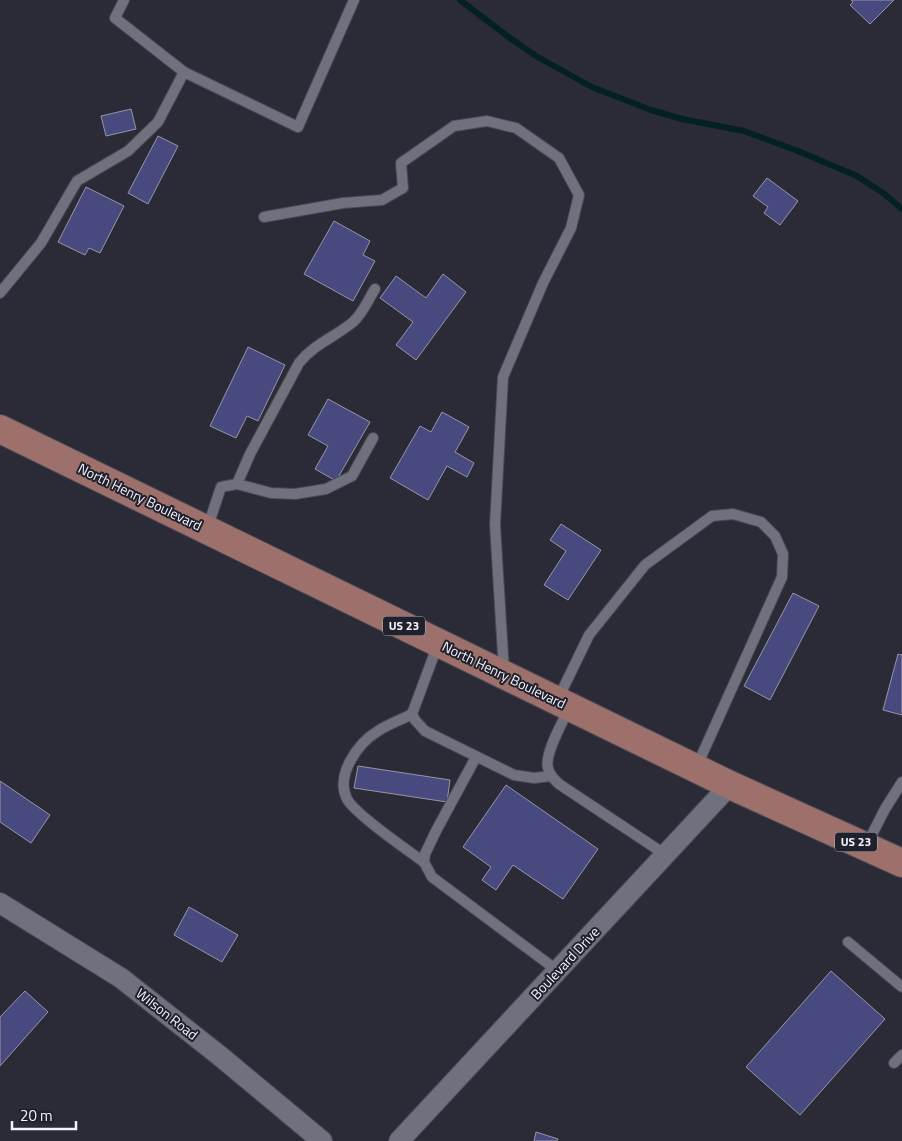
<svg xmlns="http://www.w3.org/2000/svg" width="902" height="1141" viewBox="0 0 902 1141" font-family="'Titillium Web',sans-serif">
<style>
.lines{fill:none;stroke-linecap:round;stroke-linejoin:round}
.stream{stroke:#032022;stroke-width:6}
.building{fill:#48497e;stroke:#9597a5}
.service-casing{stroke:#494953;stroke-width:12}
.minor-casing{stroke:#494953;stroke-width:22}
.primary-casing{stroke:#494953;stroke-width:30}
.service{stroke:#6f717e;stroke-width:10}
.minor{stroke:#6f717e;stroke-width:20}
.primary{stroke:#9e706b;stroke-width:28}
.labels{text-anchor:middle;stroke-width:4;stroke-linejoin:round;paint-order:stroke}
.shield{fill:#20212c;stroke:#b3b4bd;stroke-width:1}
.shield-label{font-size:12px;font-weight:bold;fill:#f2f3fb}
.street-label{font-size:14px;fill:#f2f3fb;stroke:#20212c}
</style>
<rect width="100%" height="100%" fill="#2a2b37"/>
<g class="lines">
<!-- stream -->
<path class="stream" d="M460,0L510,38L536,56L592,87L651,110L682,119L744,131L798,151L857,176L883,193L902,209"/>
</g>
<!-- building -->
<g class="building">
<path d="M851,0H894L870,24L850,5L853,2Z"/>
<path d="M131,109L136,129L106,136L101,116Z"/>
<path d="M158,136L178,146L148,204L128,193Z"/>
<path d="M767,178L798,201L780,225L764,213L768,207L753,196Z"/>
<path d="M86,187L124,206L100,253L89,248L85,255L58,242Z"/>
<path d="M334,221L370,241L363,255L375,261L353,301L304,274Z"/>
<path d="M443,274L466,292L416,360L396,345L413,322L380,298L396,276L426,298Z"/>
<path d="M248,347L285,365L258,421L247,416L236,438L210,426Z"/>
<path d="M328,399L370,422L336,481L315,469L328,446L308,435Z"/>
<path d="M442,412L469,427L455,452L474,463L467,477L447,466L428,500L390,478L420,426L431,432Z"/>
<path d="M561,524L601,550L568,600L544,585L566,551L550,540Z"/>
<path d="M793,593L819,606L770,700L744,686Z"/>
<path d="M898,654L902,655V715L883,710Z"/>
<path d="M358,766L450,780L447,802L354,788Z"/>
<path d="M0,781L50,815L31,843L0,822Z"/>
<path d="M506,785L598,849L563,899L513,865L496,890L482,880L491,867L463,847Z"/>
<path d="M189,907L238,935L222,962L174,935Z"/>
<path d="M831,971L885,1019L800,1115L746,1067Z"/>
<path d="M25,991L48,1012L0,1066V1017Z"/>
<path d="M536,1132L558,1139L557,1141H534Z"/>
</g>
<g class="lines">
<!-- service casing -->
<g class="service-casing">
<g id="service">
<path d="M124,0L115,18L184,72L298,127L354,0"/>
<path d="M264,217L343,203L382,200L403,188L401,163L454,126L487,121L516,128L559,158L579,195L571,228L543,283L503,377L495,525L504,671"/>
<path d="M0,293L41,243L77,181L128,151L158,122L184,72"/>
<path d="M237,484L250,454L299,363C314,344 335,337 353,322C363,313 368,300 375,289"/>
<path d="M207,529L221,487L237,484L271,493L295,494L326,489L352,476L373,438"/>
<path d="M438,644L412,714L415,720L425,731L514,775L534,778L551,776"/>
<path d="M558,699L589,635L645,565L712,516L733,514L761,522L775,536L783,554L782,577L696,768"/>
<path d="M569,708C563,722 544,754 548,768C549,775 554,779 559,784L666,855"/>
<path d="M412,714C401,720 388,724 378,731C358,743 335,775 347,799C355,814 407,850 424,862"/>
<path d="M476,757L436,831L425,854L424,862L432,877L558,971"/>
<path d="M866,846L885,809L902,782"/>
<path d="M848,942L902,987"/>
<path d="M894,1063L902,1055"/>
</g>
</g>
<!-- minor casing -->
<g class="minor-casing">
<g id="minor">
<path d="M0,903L121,978L220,1056L322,1141"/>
<path d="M399,1141L730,785"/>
</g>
</g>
<!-- primary casing -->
<g class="primary-casing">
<path id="primary" d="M0,429L730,785L902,863"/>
</g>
<!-- service -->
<use href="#service" class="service"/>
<!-- minor -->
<use href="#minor" class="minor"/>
<!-- primary -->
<use href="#primary" class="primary"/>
</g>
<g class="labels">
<!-- shield labels -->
<g class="shield">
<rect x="383" y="616.5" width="42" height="19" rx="4"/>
<rect x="835" y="832.5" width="42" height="19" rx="4"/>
</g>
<g class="shield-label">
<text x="404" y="630">US 23</text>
<text x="856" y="846">US 23</text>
</g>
<!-- street labels -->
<g class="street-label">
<text transform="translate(140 497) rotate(26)" y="5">North Henry Boulevard</text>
<text transform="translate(504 675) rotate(26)" y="5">North Henry Boulevard</text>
<text transform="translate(565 963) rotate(-47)" y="5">Boulevard Drive</text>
<text transform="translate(167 1014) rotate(38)" y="5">Wilson Road</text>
</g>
</g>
<!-- scale -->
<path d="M12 1121v8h64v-8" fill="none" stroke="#f2f3fb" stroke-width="2.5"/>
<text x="20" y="1121" font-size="15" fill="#f2f3fb" stroke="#20212c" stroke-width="4" paint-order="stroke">20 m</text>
</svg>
